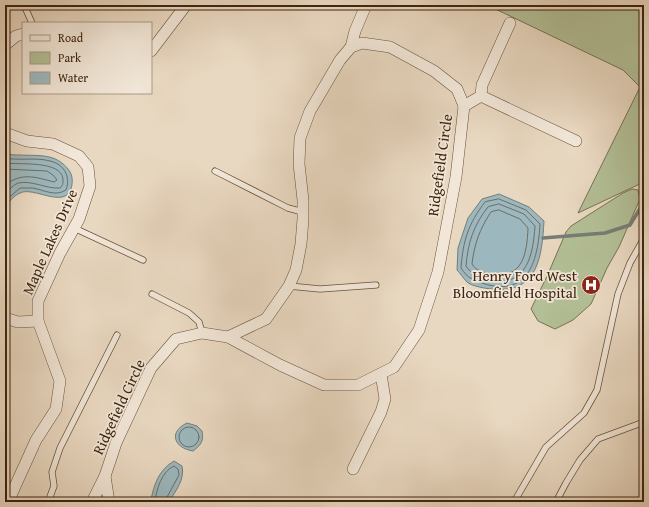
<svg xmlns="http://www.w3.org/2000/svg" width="649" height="507" viewBox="0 0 649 507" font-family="'Gentium Book Plus',serif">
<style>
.green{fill:#b3bf96;stroke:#787252}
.water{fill:#9cb7bd;stroke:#767d77}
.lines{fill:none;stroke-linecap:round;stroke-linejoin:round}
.shore{stroke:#6d6e66;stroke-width:1}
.stream{stroke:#767d77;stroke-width:3.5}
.service-casing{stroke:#69523c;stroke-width:7}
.minor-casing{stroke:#69523c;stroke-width:12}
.service{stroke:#f1e6d7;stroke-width:5.5}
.minor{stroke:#f1e6d7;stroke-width:11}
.labels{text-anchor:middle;stroke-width:3.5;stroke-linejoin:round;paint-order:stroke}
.street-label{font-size:15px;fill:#3e250f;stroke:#f1e6d7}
.poi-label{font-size:15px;fill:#3e250f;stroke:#f1e6d7;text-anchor:end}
</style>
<rect width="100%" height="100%" fill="#e9d8c1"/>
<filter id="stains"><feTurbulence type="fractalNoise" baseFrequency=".005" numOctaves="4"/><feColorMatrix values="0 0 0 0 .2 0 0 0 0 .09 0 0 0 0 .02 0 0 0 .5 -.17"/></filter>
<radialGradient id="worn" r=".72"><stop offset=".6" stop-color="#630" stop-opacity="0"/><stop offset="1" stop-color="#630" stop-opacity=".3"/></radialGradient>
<!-- green -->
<g class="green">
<path d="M487,5H644V182L578,213L640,87L623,70Z"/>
<path d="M632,189L638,190L640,199L619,247L607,268L591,304L573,320L555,329L538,321L531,309L548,274L566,232L571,226L623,193Z"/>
</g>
<!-- water -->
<g class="water">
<path d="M5,153C10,155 15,155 20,155C39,156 55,153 68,169C73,175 73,182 71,189C64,209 33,186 20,193C13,196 9,202 5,208Z"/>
<path d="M499,194L529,207L544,221C542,256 538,294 493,289C487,289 471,286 467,282C463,278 460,273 457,270L458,248L468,218L482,199Z"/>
<path d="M187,423L197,426L202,431C204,441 201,445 193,451C174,448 168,432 187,423Z"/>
<path d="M174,461L182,466C185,480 176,490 169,502H152L151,500C154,484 159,470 174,461Z"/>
</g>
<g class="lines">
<!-- shore -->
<g class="shore">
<path d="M5,158C19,161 36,157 50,161C64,164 71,177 66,190C55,197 44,190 33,188C29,188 24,188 20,188L5,201"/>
<path d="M5,163C19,165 61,160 63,179C63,184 63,185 60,188C46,189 32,180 18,183C13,185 9,190 5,193"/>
<path d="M5,169L47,171L53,175L57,180L54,182C35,177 22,172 5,185"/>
<path d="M499,199L526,210L540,224C538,258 530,297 485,284C473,280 468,279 461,268C463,241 468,224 485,202Z"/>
<path d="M499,204L524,214L535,226C533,255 527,288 489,280C479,277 472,275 466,266C468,243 473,226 488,207Z"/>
<path d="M499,210L520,219L528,228C527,253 523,280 491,274C483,272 476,271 472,264C474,245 480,228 491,212Z"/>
<circle cx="189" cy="437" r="10"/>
<path d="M155,502C156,490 162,471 174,466L178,469L179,475L166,499V502"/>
</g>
<!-- stream -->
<path class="stream" d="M543,238L605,233L630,225L644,202"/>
<!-- service casing -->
<g class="service-casing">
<g id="service">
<path d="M24,5L32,23"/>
<path d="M215,171L288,208L303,212"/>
<path d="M74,228L143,260"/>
<path d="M289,286L320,289L376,285"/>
<path d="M152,294L189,313L199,322L202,333"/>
<path d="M48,502L54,486L52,472L60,448L117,335"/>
<path d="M514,502L546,447L584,413L597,390L618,294L630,263L644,238"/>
<path d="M556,502L566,483L580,460L598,439L644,422"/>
</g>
</g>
<!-- minor casing -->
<g class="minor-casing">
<g id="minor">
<path d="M362,43L390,47L434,71L457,89L464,106L456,177L438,272L419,330L394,367L358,385H324L280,365L228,337L266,319L289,286L296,270L301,244L303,219V200L299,164L300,138L310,111L340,60L351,47Z"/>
<path d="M5,45L16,36L23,34"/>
<path d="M351,47L355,31L366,5"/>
<path d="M151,51L186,5"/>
<path d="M481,96L482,85L510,23"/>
<path d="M464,106L481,96L576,141"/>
<path d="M5,133L27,141L53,144L79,156L88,167L90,186L79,219L60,253L38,301V321L60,381L56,409L36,440L8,502"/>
<path d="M5,318L18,322L38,321"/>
<path d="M353,469L381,412L385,399L381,374"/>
<path d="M105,476L109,502"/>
<path d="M92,502L105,476L116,443L151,368L176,339L202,333L228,337"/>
</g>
</g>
<!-- service -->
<use href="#service" class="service"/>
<!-- minor -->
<use href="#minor" class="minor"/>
</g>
<!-- icons -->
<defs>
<g id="hospital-disc" transform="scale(1)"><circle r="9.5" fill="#8f2418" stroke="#f1e6d7"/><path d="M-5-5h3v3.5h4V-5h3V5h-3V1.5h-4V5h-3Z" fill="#fff"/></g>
</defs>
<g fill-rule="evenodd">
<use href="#hospital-disc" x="591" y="285"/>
</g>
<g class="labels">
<!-- street labels -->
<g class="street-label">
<text transform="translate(440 165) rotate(-82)" y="5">Ridgefield Circle</text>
<text transform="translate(50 242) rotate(-66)" y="5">Maple Lakes Drive</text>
<text transform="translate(119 407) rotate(-65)" y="5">Ridgefield Circle</text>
</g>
<!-- poi labels -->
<g class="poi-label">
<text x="577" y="281">Henry Ford West<tspan x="577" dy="17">Bloomfield Hospital</tspan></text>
</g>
</g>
<!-- margin -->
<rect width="649" height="507" fill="none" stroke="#e9d8c1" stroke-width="20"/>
<rect x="6" y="6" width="637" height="495" fill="none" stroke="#3e250f" stroke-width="2"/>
<rect x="10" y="10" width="629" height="487" fill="none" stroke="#3e250f"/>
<!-- legend -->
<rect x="22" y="22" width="130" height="72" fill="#f1e6d7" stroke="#a99987"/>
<rect x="30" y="35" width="20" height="6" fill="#f1e6d7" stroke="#a99987"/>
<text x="58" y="42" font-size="12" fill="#3e250f">Road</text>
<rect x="30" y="52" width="20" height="12" fill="#b3bf96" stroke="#a99987"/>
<text x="58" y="62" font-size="12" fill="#3e250f">Park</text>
<rect x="30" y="72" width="20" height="12" fill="#9cb7bd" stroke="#a99987"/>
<text x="58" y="82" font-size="12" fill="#3e250f">Water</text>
<rect width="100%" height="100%" filter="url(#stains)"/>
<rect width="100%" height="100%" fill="url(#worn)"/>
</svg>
